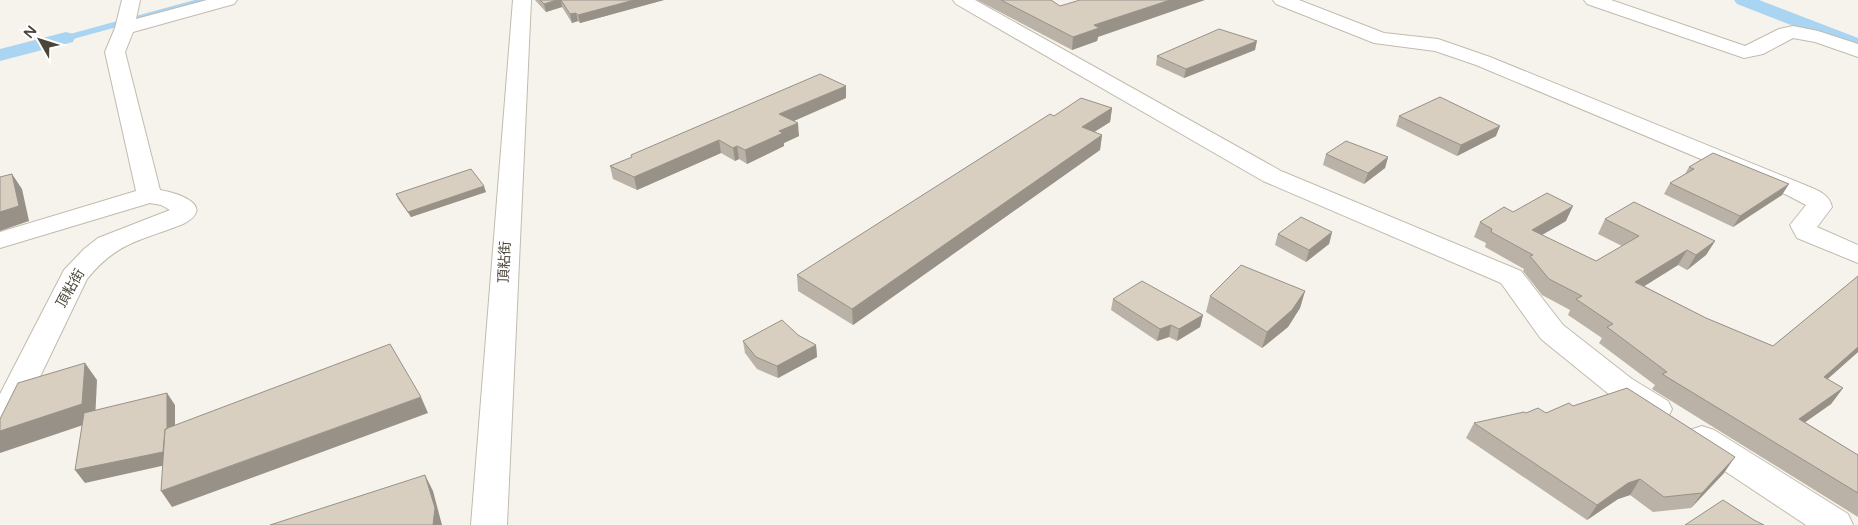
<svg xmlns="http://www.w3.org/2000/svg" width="1858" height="525" viewBox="0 0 1858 525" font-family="'Varela Round','Noto Sans TC',sans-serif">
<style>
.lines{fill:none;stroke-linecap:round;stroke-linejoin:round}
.stream{stroke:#a9d4f2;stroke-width:5.5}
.canal{fill:#a9d4f2;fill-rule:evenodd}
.minor-casing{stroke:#c2bbae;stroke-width:2}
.minor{fill:#fff;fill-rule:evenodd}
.wall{fill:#bab2a6}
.shaded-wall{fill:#979187}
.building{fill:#d8cfc1;stroke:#979187}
.labels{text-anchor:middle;stroke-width:4;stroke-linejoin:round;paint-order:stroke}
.street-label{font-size:14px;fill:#4b4439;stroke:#fff}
</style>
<rect width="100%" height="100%" fill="#f6f3ec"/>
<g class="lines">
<!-- stream -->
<path class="stream" d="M66,38L205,0"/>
<!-- canal -->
<g class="canal">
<path d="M1734,0H1759L1858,38V51L1737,4Z"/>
<path d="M66,32L73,34L75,38L73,42L0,61V49Z"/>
</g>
<!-- minor casing -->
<g class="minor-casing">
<g id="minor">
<path d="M122,0H140L136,19L207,0H237L234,4L133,32L125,52L160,190C178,193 217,206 183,224C141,241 118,241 87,279L12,435L0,438V394L64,270L84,249L98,238L170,210L161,205L150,203L0,248V232L136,191L105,52L115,28Z"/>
<path d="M513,0H531L507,525H471Z"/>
<path d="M953,0H975L1281,171L1521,271L1563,325L1632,379L1668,401L1672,409L1668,417L1656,421L1644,417L1610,395L1541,339L1501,283L1263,181L956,4Z"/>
<path d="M1273,0H1299L1384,33L1438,39L1490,57L1805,185C1816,190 1829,193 1832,207L1817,227L1858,245V263L1797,238L1790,225L1806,205L1787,195L1476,65L1435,51L1374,43L1276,4Z"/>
<path d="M1584,0H1611L1745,46L1779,29L1793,26L1818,31L1858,44V57L1815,42L1793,38L1763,54L1744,58L1587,4Z"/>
<path d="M1702,426L1714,430L1848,514L1853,525H1806L1690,448L1685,439L1690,430Z"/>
</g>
</g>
<!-- minor -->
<use href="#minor" class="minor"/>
</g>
<!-- wall -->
<g class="wall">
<path d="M535,0H664L580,23L578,21L572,23L562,7L546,12Z"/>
<path d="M977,0H1051L1098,37L1097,41L1072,50Z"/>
<path d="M1255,50L1184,78L1156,65L1157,56Z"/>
<path d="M846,98L794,121L799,136L784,143V146L747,164L739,159L735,161L721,153L637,190L613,179L610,166Z"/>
<path d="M1112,108L1110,122L1094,132L1102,135L1100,150L853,325L798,291L797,275Z"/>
<path d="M1399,116L1496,136L1457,156L1396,126Z"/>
<path d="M1326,154L1388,157L1385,168L1364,184L1323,165Z"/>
<path d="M1689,167L1782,195L1733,227L1664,194L1670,183L1685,174Z"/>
<path d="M486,192L411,217L398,199L396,194Z"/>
<path d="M1513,212L1566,221L1542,235L1596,261L1622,246L1598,234L1605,219L1715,241L1706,255L1687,270L1678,265L1644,286L1706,318L1773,346L1858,276V352L1827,379L1843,388L1831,404L1805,422L1858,455V517L1652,389L1655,385L1599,343L1602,338L1568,315L1570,310L1542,295L1523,271L1524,269L1485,247L1486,243L1474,237L1480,222Z"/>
<path d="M1332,232L1329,244L1306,262L1275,245L1278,234Z"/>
<path d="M1305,291L1300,308L1288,327L1262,348L1206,312L1210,296Z"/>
<path d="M1113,299L1203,315L1200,327L1177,341L1169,337L1157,341L1111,310Z"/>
<path d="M743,341L816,345L817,357L778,378L757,369L745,353Z"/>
<path d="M1573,406L1724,473L1691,508L1653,512L1630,495L1618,499L1587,520L1466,438L1474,423L1526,413H1546Z"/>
</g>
<!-- shaded-wall -->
<g class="shaded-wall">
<path d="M557,0H561L562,7L546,12L544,4Z"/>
<path d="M634,0H664L580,23L578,15Z"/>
<path d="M1170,0H1205L1098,37L1097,41L1072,50L1073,37L1094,25Z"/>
<path d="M576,13L578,21L572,23L570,14Z"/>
<path d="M1257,41L1255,50L1184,78L1186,69Z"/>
<path d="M846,86V98L780,127L779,114Z"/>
<path d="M1112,108L1110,122L1080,141L1082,127Z"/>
<path d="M798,123L799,136L784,143V146L747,164L745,150L779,131Z"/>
<path d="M1500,126L1496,136L1457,156L1461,145Z"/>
<path d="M1102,135L1100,150L853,325L852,309Z"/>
<path d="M719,140L721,153L637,190L634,177Z"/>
<path d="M737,146L739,159L735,161L733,148Z"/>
<path d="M1388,157L1385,168L1364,184L1368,173Z"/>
<path d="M12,174L22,189L29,221L0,231V212Z"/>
<path d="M1789,184L1782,195L1733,227L1740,216Z"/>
<path d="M484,186L486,192L411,217L408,212Z"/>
<path d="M1573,206L1566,221L1526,244L1532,230Z"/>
<path d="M1332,232L1329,244L1306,262L1309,250Z"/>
<path d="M1715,241L1706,255L1687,270L1696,255Z"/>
<path d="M1687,250L1678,265L1627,297L1635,282Z"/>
<path d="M1305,291L1300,308L1288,327L1262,348L1267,332Z"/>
<path d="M1203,315L1200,327L1177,341L1179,329Z"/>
<path d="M1171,325L1169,337L1157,341L1160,329Z"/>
<path d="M816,345L817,357L778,378L777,366Z"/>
<path d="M1858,347V352L1812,393L1824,377Z"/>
<path d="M85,363L97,380L95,421L0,453V431Z"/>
<path d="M1843,388L1831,404L1787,435L1799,419Z"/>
<path d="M167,393L175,405V463L85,483L75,470Z"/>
<path d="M421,397L428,413L172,507L161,491Z"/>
<path d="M1735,457L1724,473L1691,508L1702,493Z"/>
<path d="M425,475L433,491L442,525H433Z"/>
<path d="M1640,479L1630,495L1618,499L1587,520L1597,505L1628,483Z"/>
</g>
<!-- building -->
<g class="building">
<path d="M540,0H557L544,4Z"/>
<path d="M561,0H634L578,15L576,13L570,14Z"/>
<path d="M1001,0H1051L1060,6L1080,0H1170L1094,25L1099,28L1073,37Z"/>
<path d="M1219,29L1257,41L1186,69L1157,56Z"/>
<path d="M820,74L846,86L779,114L798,123L779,131L783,133L745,150L737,146L733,148L719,140L634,177L610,166L632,157L631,155Z"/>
<path d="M1440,97L1500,126L1461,145L1399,116Z"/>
<path d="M1081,98L1112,108L1082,127L1102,135L852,309L797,275L1050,114L1054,116Z"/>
<path d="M1346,141L1388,157L1368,173L1326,154Z"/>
<path d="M1713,153L1789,184L1740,216L1670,183L1694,169L1689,167Z"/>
<path d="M471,169L484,186L408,212L396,194Z"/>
<path d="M12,174L19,206L0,212V177Z"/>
<path d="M1547,193L1573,206L1532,230L1596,261L1639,236L1605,219L1634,202L1715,241L1696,255L1687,250L1635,282L1706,318L1773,346L1858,276V347L1824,377L1843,388L1799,419L1858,455V493L1662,374L1667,372L1607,327L1613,324L1576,299L1582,296L1549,279L1530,256L1533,255L1491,232L1492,229L1480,222L1504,207L1513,212Z"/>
<path d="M1301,217L1332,232L1309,250L1278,234Z"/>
<path d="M1241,265L1305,291L1292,310L1267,332L1210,296Z"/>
<path d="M1142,281L1203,315L1179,329L1171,325L1160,329L1113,299Z"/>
<path d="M782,320L798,335L816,345L777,366L756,357L743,341Z"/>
<path d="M390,344L421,397L161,491L165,429Z"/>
<path d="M85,363L82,404L0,431V419L18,383Z"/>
<path d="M1627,388L1735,457L1702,493L1664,497L1640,479L1628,483L1597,505L1474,423L1524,412L1526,413L1538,408L1546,413L1569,403L1573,406Z"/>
<path d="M167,393V429H165L163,452L75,470L84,413Z"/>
<path d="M425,475L435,508L433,525H270Z"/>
<path d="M1723,500L1754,520L1764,525H1685Z"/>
</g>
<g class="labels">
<!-- street labels -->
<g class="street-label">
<text transform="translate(504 262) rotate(-87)" y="5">頂粘街</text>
<text transform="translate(70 288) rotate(-60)" y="5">頂粘街</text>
</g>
</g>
<!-- north arrow -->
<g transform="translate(40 40) rotate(309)" stroke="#ffffff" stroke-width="4" paint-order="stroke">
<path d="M0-4L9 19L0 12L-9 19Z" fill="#4b4439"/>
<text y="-8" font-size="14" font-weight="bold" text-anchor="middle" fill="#4b4439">N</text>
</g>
</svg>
